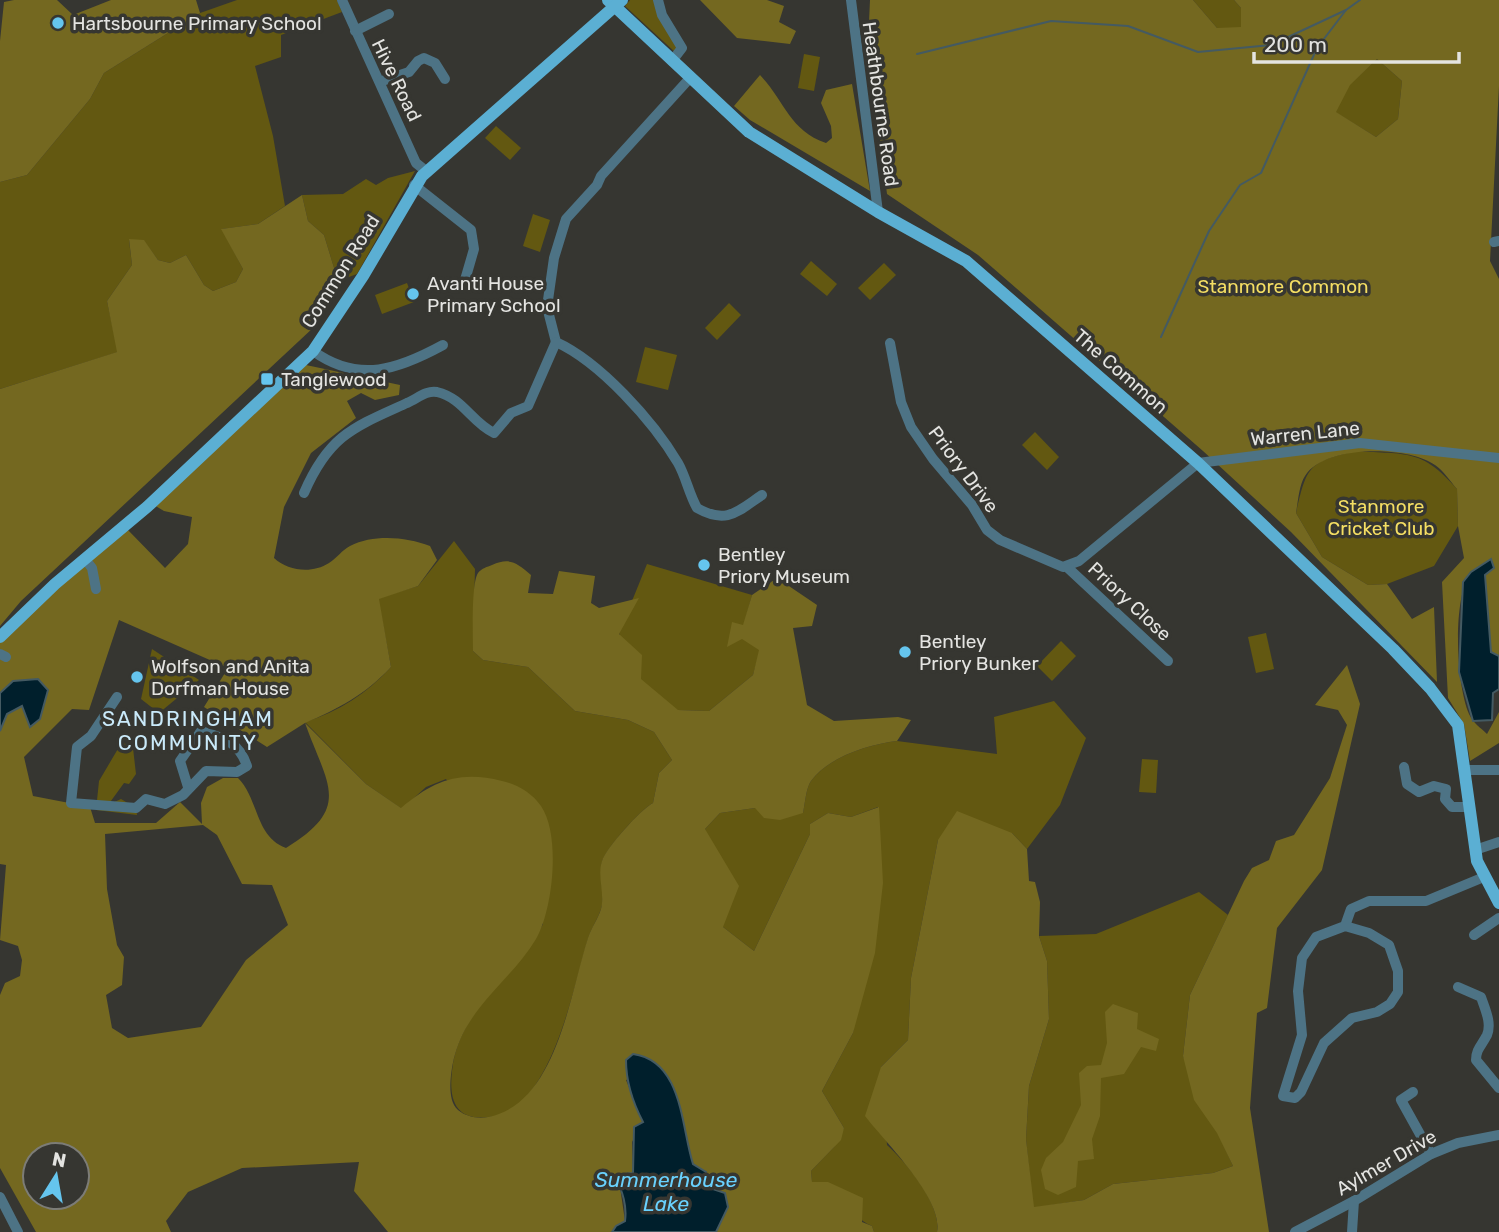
<svg xmlns="http://www.w3.org/2000/svg" width="1499" height="1232" viewBox="0 0 1499 1232" font-family="Rubik,sans-serif">
<style>
.green{fill:#635811}
.forest{fill:#746820;fill-rule:evenodd}
.water{fill:#001f2c;stroke:#445a62;stroke-width:2}
.lines{fill:none;stroke-linecap:round;stroke-linejoin:round}
.stream{stroke:#445a62;stroke-width:2}
.minor{stroke:#4d7385;stroke-width:10}
.major{stroke:#5bafd3;stroke-width:12}
.poi-dot{fill:#65c5ee;stroke:#363631;stroke-width:2.5}
.labels{text-anchor:middle;stroke-width:7;stroke-linejoin:round;paint-order:stroke}
.poi-label{font-size:19px;fill:#e4e4e1;stroke:#363631;text-anchor:start}
.street-label{font-size:19px;fill:#e4e4e1;stroke:#363631}
.park-label{font-size:19px;fill:#f4de63;stroke:#363631}
.neighbourhood-label{font-size:21px;letter-spacing:2px;fill:#caeafa;stroke:#363631}
.water-label{font-size:21px;font-style:italic;fill:#69d1fe;stroke:#363631}
</style>
<rect width="100%" height="100%" fill="#363631"/>
<!-- green -->
<g class="green">
<path d="M237,0H337L342,12L281,35V57L255,66L273,136L285,206L258,224L222,229L243,269L236,282L213,291L204,285L186,255L170,263L158,260L144,241L129,240L132,265L107,301L118,352L0,389V182L27,175L90,99L104,73L200,13Z"/>
<path d="M630,0H655L677,45L676,53L625,6Z"/>
<path d="M1193,0H1234L1241,8V28H1217Z"/>
<path d="M804,54L820,57L814,91L798,88Z"/>
<path d="M1377,59L1402,81L1398,119L1376,137L1335,112L1349,85Z"/>
<path d="M496,126L521,148L510,160L485,138Z"/>
<path d="M415,171L357,274L338,281L324,235L308,221L302,195L343,194L366,179L376,185L388,178Z"/>
<path d="M533,214L550,220L540,252L523,246Z"/>
<path d="M811,261L837,284L827,296L800,274Z"/>
<path d="M884,263L896,275L870,300L858,288Z"/>
<path d="M407,283L414,302L382,314L375,295Z"/>
<path d="M729,303L741,315L717,340L705,328Z"/>
<path d="M645,347L677,355L668,390L636,382Z"/>
<path d="M1035,432L1059,457L1047,470L1022,445Z"/>
<path d="M1356,451C1407,455 1421,448 1457,489L1458,526L1434,566L1387,584L1368,585L1322,557L1296,513C1307,466 1308,462 1356,451Z"/>
<path d="M454,541L475,569L473,651L483,660L528,667L575,711L628,720L654,732L672,760L659,773L653,803C641,809 605,849 602,862C599,875 604,891 602,905C600,916 591,928 588,939C574,985 552,1105 495,1116C459,1123 448,1105 452,1071C458,1009 516,976 543,924L446,779L426,787L402,809L366,784L305,722C339,712 367,693 391,667L378,598L418,586Z"/>
<path d="M647,564L752,595L743,628L760,650L753,675L709,711L677,710L637,682L619,633Z"/>
<path d="M1266,633L1274,669L1256,673L1248,637Z"/>
<path d="M1061,641L1076,656L1052,681L1037,666Z"/>
<path d="M152,649L199,680L159,713L141,699Z"/>
<path d="M1054,701L1086,738L1060,805L1027,849L1012,833L938,840L911,978L908,1040L881,1067L887,1145C906,1162 942,1205 937,1232H874L872,1226C844,1214 848,1181 812,1183L811,1171L834,1147L844,1128L822,1091L853,1033L878,807L851,817L828,813L810,824V834L754,951L723,927L705,829L720,813L755,808L803,813C805,804 806,788 811,781C828,757 870,744 897,741L997,754L994,717Z"/>
<path d="M122,742L133,748L136,774L129,784L124,783L108,805L121,799L136,808L137,815L96,810L99,781Z"/>
<path d="M1142,759L1158,760L1156,793L1139,792Z"/>
<path d="M1199,892L1228,915L1190,995L1183,1056L1233,1166L1213,1173L1113,1184L1084,1200L1033,1208L1026,1139L1029,1086L1049,1019L1047,961L1039,936L1096,934Z"/>
</g>
<!-- forest -->
<g class="forest">
<path d="M14,0H57L73,15L111,0H196L200,13L104,73L90,99L27,175L0,182V41L4,2Z"/>
<path d="M700,0H767L784,6L779,22L796,31L790,44L737,38Z"/>
<path d="M870,0H1193L1217,28L1241,27V8L1234,0H1499V86L1490,261L1499,279V656L1491,653L1485,574L1471,572C1452,598 1456,684 1469,714C1473,723 1481,728 1487,734L1499,712V743L1470,761L1464,724L1448,698L1442,582L1464,558L1458,526L1457,489C1450,481 1443,470 1435,465C1408,445 1323,445 1305,476C1299,485 1298,502 1296,513L1322,557L1368,585L1387,584L1412,619L1434,607L1437,682L1291,532L1203,451L978,255L887,194L868,44ZM1377,59L1402,81L1398,119L1376,137L1336,112L1350,85Z"/>
<path d="M760,75C785,101 789,130 826,143L832,138L831,126L821,103L826,90L852,84L870,191L750,120L734,106Z"/>
<path d="M302,195L308,221L324,235L338,281L322,302L314,327L21,601L0,626V389L117,352L107,301L132,265L129,239L144,240L158,260L170,263L186,255L204,285L213,291L236,282L243,269L221,229L258,224Z"/>
<path d="M306,365L400,385L399,395L375,400L361,393L347,401L356,418L311,453L284,507L274,558C288,571 312,574 329,563C337,558 342,550 350,546C374,534 406,537 430,546L437,560L418,586L379,599L391,667C366,694 338,709 305,723L366,784L401,808C433,781 459,770 502,781C517,784 532,793 541,806C561,835 553,910 536,939C506,988 458,1011 451,1075C450,1086 449,1102 458,1110C466,1117 479,1119 488,1117C557,1104 570,993 588,938C591,928 598,919 601,909C605,894 597,876 602,861C606,848 641,809 653,803L659,773L672,760L654,732L628,720L575,711L528,667L483,660L473,651C473,635 471,584 478,573C482,568 487,567 492,565C510,557 517,563 531,575L528,593L553,594L559,571L595,576L591,603L599,608L639,598L619,634L642,655L641,679L678,710L709,711L753,675L759,650L742,639L727,647L732,622L743,625L752,595L777,578L817,605L812,626L793,628L807,705L834,721L898,717L911,720L897,741C870,744 828,757 811,781C806,788 805,804 803,813L780,820L764,818L755,808L720,813L705,829L739,886L723,927L754,951L810,834V824L828,813L851,817L879,807L883,883L875,953L853,1033L822,1091L844,1128L841,1140L811,1171L812,1182H828L863,1198L862,1222L872,1226L874,1232H716L728,1207C721,1200 709,1193 703,1185C679,1150 687,1104 660,1067L626,1080L643,1122L632,1142L633,1173L620,1187L625,1221L616,1226L612,1232H388L354,1191L359,1162L242,1168L188,1192L166,1221L171,1232H36L0,1168V995L5,983L20,976L22,960L18,946L0,940L6,865L0,864V643L21,619L127,529L165,568L188,544L192,517L164,511L154,505ZM119,620L228,668L204,707L267,747L305,723C327,785 353,807 286,848C255,837 259,799 238,778H223L207,787L201,803L202,824L180,802L156,823H95L90,807L33,796L24,757L72,709L89,710ZM203,825L217,835L242,884L272,885L288,925L246,960L201,1027L128,1038L112,1028L106,995L122,985L124,957L117,945L107,889L105,834ZM35,1155H77V1197H35Z"/>
<path d="M1347,665L1360,704L1322,870L1277,928L1267,1008L1257,1013L1250,1108L1269,1232H937C944,1199 884,1141 865,1116L881,1067L908,1040L911,978L938,840L957,811L1012,833L1027,849L1029,881L1035,882L1040,902L1039,936L1047,961L1049,1019L1029,1086L1026,1139L1034,1207L1084,1200L1113,1184L1213,1173L1233,1166L1217,1133L1194,1100L1183,1056L1190,995L1244,881L1252,868L1269,860L1276,841L1294,835L1330,778L1347,725L1338,710L1315,705Z"/>
<path d="M1113,1004L1138,1013L1137,1029L1159,1039L1156,1051L1141,1047L1124,1074L1101,1078L1100,1116L1092,1139L1094,1159L1078,1161L1076,1187L1058,1195L1045,1189L1041,1170L1046,1158L1063,1142L1081,1105L1079,1073L1087,1066L1101,1065L1107,1043L1105,1012Z"/>
</g>
<!-- water -->
<g class="water">
<path d="M1491,559L1494,568L1485,575L1491,652L1499,656V689L1493,693L1492,720L1473,721L1459,672L1463,582L1471,572Z"/>
<path d="M38,679L48,690L40,719L30,727L22,706L7,714L0,731V693L13,681Z"/>
<path d="M633,1054C683,1061 681,1127 693,1164L706,1172L704,1186L725,1193L728,1207L716,1232H612L616,1226L625,1221C627,1207 623,1190 615,1179L616,1175L633,1173L634,1127L643,1122C633,1103 626,1081 626,1060Z"/>
</g>
<g class="lines">
<!-- stream -->
<g class="stream">
<path d="M917,54L1051,21L1128,26L1198,52L1271,45L1346,10"/>
<path d="M1161,337L1209,231L1240,185L1261,173L1317,48L1346,10L1360,0"/>
</g>
<!-- minor -->
<g class="minor">
<path d="M342,0L416,163L426,171"/>
<path d="M658,0L662,15L682,48L672,61"/>
<path d="M851,0L878,212"/>
<path d="M355,31L389,14"/>
<path d="M690,78L601,176L597,185L566,219L554,258L547,307L556,342C600,362 653,421 678,463C686,477 689,494 697,508C727,525 738,511 762,495"/>
<path d="M382,81L409,72L418,61L424,58L435,63L445,79"/>
<path d="M414,185L471,230L474,249L465,280"/>
<path d="M1494,242L1499,241"/>
<path d="M890,343L901,402L911,427L933,459L972,505L987,530L1000,540L1063,567L1079,561L1198,463L1360,443L1499,458"/>
<path d="M313,351C359,384 399,369 443,345"/>
<path d="M304,493C329,435 354,427 407,403C417,399 426,390 437,392C463,398 472,423 494,433L511,413L528,406L556,342"/>
<path d="M85,559L92,568L96,589"/>
<path d="M1068,568L1168,661"/>
<path d="M0,654L6,657"/>
<path d="M117,697L91,736L77,747L71,803L136,808L146,799L165,804L183,795L206,771L237,772L247,766C239,742 224,738 201,731L180,761L188,787"/>
<path d="M1404,767L1407,784L1419,792L1434,786L1446,789L1445,799L1452,807H1468"/>
<path d="M1465,770H1499"/>
<path d="M1475,850L1499,842"/>
<path d="M1345,926L1369,933L1389,945L1398,971V992L1390,1004L1377,1012L1352,1018L1324,1043L1301,1092L1295,1098L1283,1096L1302,1035L1298,991L1302,958L1316,937L1345,926L1351,909L1369,901H1426L1484,877"/>
<path d="M1474,935L1499,918"/>
<path d="M1458,987L1481,997C1485,1009 1492,1023 1487,1035C1482,1045 1476,1049 1476,1060L1499,1088"/>
<path d="M1413,1092L1401,1100L1431,1154"/>
<path d="M0,1197L18,1232"/>
<path d="M1295,1232L1354,1201L1431,1154L1458,1143L1499,1135"/>
<path d="M1352,1232L1354,1201"/>
</g>
<!-- major -->
<g class="major">
<path d="M608,0L749,132L878,212L966,261L1198,463L1393,649L1430,688L1458,725L1477,861L1499,903"/>
<path d="M0,637L55,584L147,507L313,351L363,276L422,176L622,0"/>
</g>
</g>
<!-- markers -->
<g class="poi-dot">
<circle cx="58" cy="23" r="7"/>
<circle cx="413" cy="294" r="7"/>
<rect x="260" y="372" width="14" height="14" rx="3.5"/>
<circle cx="704" cy="565" r="7"/>
<circle cx="905" cy="652" r="7"/>
<circle cx="137" cy="677" r="7"/>
</g>
<g class="labels">
<!-- poi labels -->
<g class="poi-label">
<text x="72" y="30">Hartsbourne Primary School</text>
<text x="427" y="290">Avanti House<tspan x="427" dy="22">Primary School</tspan></text>
<text x="281" y="386">Tanglewood</text>
<text x="718" y="561">Bentley<tspan x="718" dy="22">Priory Museum</tspan></text>
<text x="919" y="648">Bentley<tspan x="919" dy="22">Priory Bunker</tspan></text>
<text x="151" y="673">Wolfson and Anita<tspan x="151" dy="22">Dorfman House</tspan></text>
</g>
<!-- street labels -->
<g class="street-label">
<text transform="translate(397 80) rotate(64)" y="7">Hive Road</text>
<text transform="translate(881 104) rotate(82)" y="7">Heathbourne Road</text>
<text transform="translate(340 271) rotate(-58)" y="7">Common Road</text>
<text transform="translate(1121 371) rotate(41)" y="7">The Common</text>
<text transform="translate(1305 433) rotate(-6)" y="7">Warren Lane</text>
<text transform="translate(964 469) rotate(53)" y="7">Priory Drive</text>
<text transform="translate(1130 601) rotate(43)" y="7">Priory Close</text>
<text transform="translate(1386 1162) rotate(-30)" y="7">Aylmer Drive</text>
</g>
<!-- park labels -->
<g class="park-label">
<text x="1283" y="293">Stanmore Common</text>
<text x="1381" y="513">Stanmore<tspan x="1381" dy="22">Cricket Club</tspan></text>
</g>
<!-- neighbourhood labels -->
<g class="neighbourhood-label">
<text x="188" y="726">SANDRINGHAM<tspan x="188" dy="24">COMMUNITY</tspan></text>
</g>
<!-- water labels -->
<g class="water-label">
<text x="666" y="1187">Summerhouse<tspan x="666" dy="24">Lake</tspan></text>
</g>
</g>
<!-- north arrow -->
<g transform="translate(56 1176) rotate(11)"><circle r="33" fill="#363631" stroke="#7c7c77" stroke-width="2"/>
<path d="M0-5L12 26L0 18L-12 26Z" fill="#65c5ee"/>
<text y="-10" font-size="19" font-weight="bold" text-anchor="middle" fill="#e4e4e1">N</text>
</g>
<!-- scale -->
<path d="M1254 52v10h205v-10" fill="none" stroke="#e4e4e1" stroke-width="3.5"/>
<text x="1264" y="52" font-size="21" fill="#e4e4e1" stroke="#363631" stroke-width="5" paint-order="stroke">200 m</text>
</svg>
